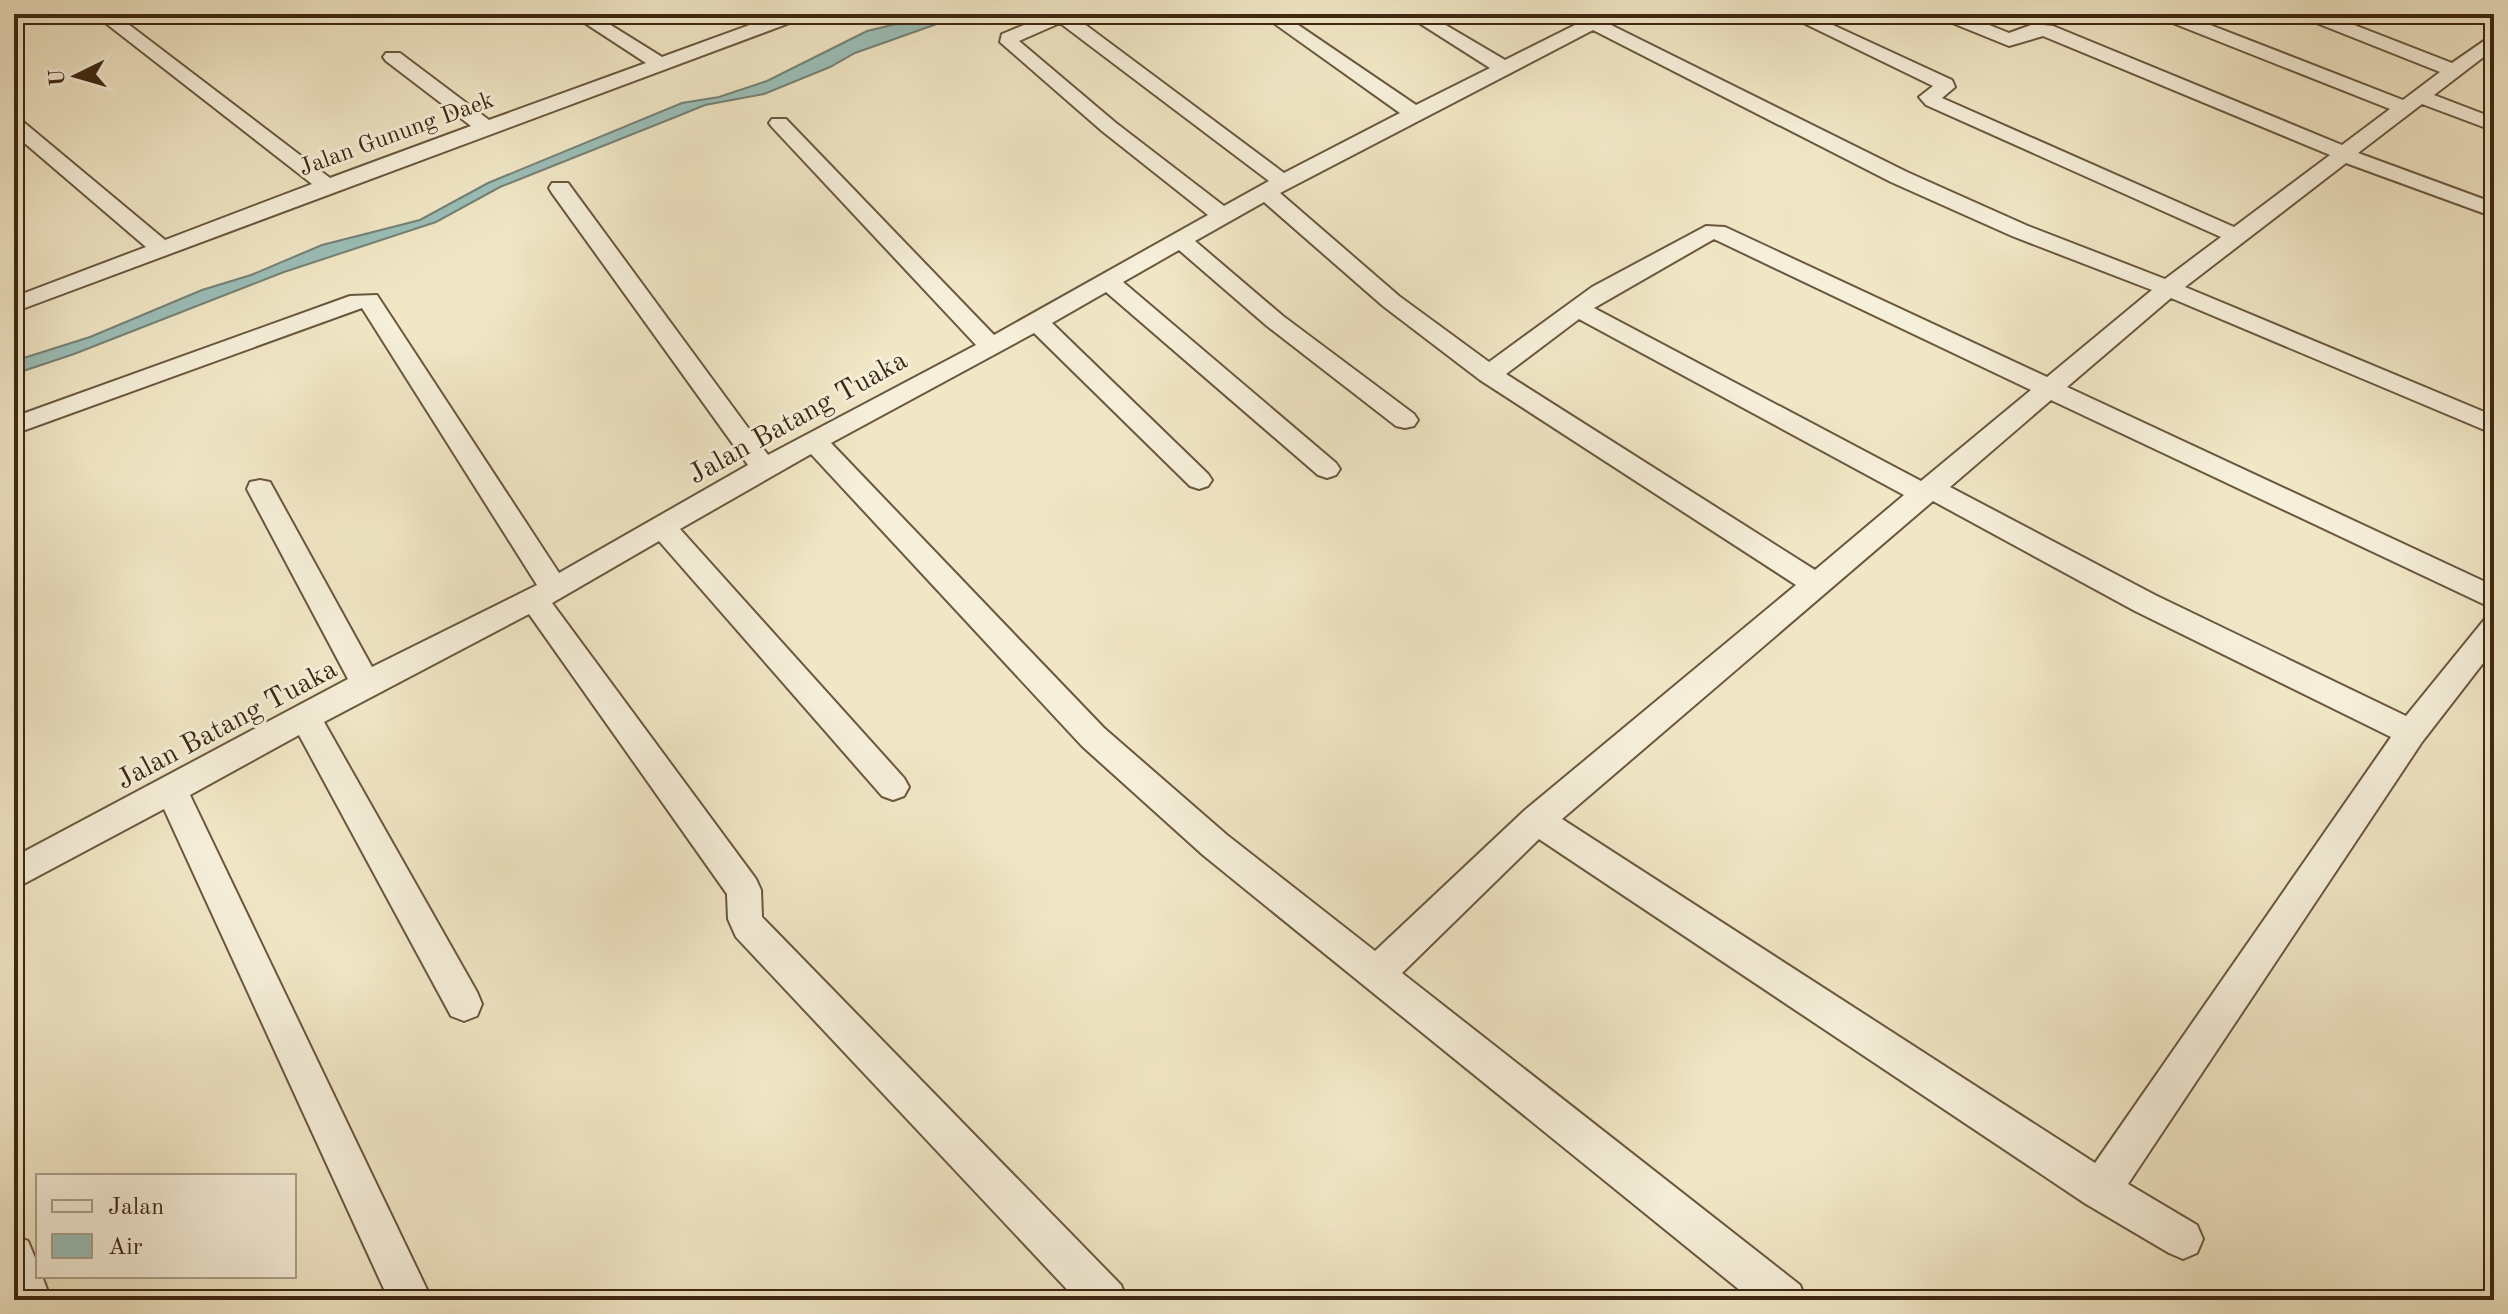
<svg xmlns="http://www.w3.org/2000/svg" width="2508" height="1314" viewBox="0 0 2508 1314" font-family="'Old Standard TT',serif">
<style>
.water{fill:#9bbfb9;stroke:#758276;stroke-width:2}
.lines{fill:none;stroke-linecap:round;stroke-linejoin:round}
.minor-casing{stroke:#6a573e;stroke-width:4}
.minor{fill:#f6efda;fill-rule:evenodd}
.labels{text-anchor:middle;stroke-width:6;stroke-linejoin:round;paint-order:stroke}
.far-street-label{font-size:24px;fill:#3d2711;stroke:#f6efda}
.street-label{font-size:28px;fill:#3d2711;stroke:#f6efda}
</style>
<rect width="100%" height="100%" fill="#f1e7c6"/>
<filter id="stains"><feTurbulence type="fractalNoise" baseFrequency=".0025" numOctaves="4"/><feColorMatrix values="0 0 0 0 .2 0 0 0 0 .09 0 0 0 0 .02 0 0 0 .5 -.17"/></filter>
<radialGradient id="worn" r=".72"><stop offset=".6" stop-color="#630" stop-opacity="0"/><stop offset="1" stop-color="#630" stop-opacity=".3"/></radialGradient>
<!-- water -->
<path class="water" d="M937,14H965L855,53L830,67L764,94L705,105L678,116L500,187L436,222L284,272L74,354L14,374V361L90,337L202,290L251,275L322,245L420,220L488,183L682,103L719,97L767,81L867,31Z"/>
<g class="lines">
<!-- minor casing -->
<g class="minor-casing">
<g id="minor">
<path d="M94,14H115L330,178L471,126L386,61L383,57L386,53H400L489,120L646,63L571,14H593L662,57L780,14H806L803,18L14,312V297L146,247L14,134V118L21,120L165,240L312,184Z"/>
<path d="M1051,14H1071L1284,173L1400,113L1261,14H1282L1416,105L1490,68L1405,14H1427L1505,60L1579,23L1574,20L1572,14H1619L1607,23L1907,172L2028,226L2165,279L2221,237L1926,105L1919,97L1933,86L1785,14H1809L1952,80L1955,87L1942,98L2234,227L2330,155L2043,36L2009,46L1940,18L1937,14H1962L2009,33L2034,24L2053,26L2342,145L2390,109L2160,18L2157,14H2182L2403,100L2440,72L2304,18L2301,14H2326L2452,63L2494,34V49L2434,95L2494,118V131L2422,104L2358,153L2494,203V217L2346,163L2185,287L2494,416V434L2171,298L2067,387L2494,586V609L2051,400L1950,487L2155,595L2406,716L2484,620L2494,617V649L2422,742L2128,1184L2197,1225L2203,1239L2197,1253L2183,1259L2169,1253L2086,1204L1539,839L1402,973L1800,1285L1806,1300H1752L1203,855L1082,746L811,454L680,529L904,778L909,787L904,796L893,800L882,796L659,541L552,603L756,879L761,890L762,917L1121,1285L1127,1300H1077L736,937L728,919L727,894L529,614L324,722L477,992L482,1004L477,1016L464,1021L451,1016L299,735L190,795L432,1300H389L164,809L14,889V857L348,679L247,489L250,482L260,480L270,482L372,667L537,585L362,308L14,434V417L350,296L377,295L559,573L748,465L552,193L549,188L552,183H568L768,455L976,345L772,127L769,123L772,119H786L994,335L1208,215L1102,131L1000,42L1002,34ZM1060,23L1269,181L1224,206L1116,123L1019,41ZM1593,30L1891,182L2012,236L2152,290L2047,377L1725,227L1706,226L1592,287L1489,362L1399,296L1280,193ZM1264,202L1383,306L1480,380L1796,585L1525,810L1375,951L1227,835L1104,728L831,443L1034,333L1190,486L1199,489L1208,486L1212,480L1208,474L1052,323L1106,292L1318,475L1327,478L1336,475L1340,469L1336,463L1123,282L1179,250L1267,326L1396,426L1405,428L1414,426L1418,420L1414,414L1283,316L1195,241ZM1714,239L2031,390L1921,481L1594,308ZM1579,319L1904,495L1815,570L1506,374ZM1933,501L2135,611L2391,737L2095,1163L1562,819Z"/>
<path d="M14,1235L28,1241L38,1265V1276H42L51,1300H14Z"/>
</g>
</g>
<!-- minor -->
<use href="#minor" class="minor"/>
</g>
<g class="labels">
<!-- far-street labels -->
<g class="far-street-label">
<text transform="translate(396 133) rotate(-20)" y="8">Jalan Gunung Daek</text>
</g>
<!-- street labels -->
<g class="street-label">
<text transform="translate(797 416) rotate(-29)" y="10">Jalan Batang Tuaka</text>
<text transform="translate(226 723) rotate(-28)" y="10">Jalan Batang Tuaka</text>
</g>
</g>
<!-- margin -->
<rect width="2508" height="1314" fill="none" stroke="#f1e7c6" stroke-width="48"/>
<rect x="16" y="16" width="2476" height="1282" fill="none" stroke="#3d2711" stroke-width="4"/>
<rect x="24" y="24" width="2460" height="1266" fill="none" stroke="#3d2711" stroke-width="2"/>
<!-- legend -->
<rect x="36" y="1174" width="260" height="104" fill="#f6efda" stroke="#ac9f8a" stroke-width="2"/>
<rect x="52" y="1200" width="40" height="12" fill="#f6efda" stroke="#ac9f8a" stroke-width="2"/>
<text x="108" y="1214" font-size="24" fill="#3d2711">Jalan</text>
<rect x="52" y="1234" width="40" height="24" fill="#9bbfb9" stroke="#ac9f8a" stroke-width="2"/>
<text x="108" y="1254" font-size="24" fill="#3d2711">Air</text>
<!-- north arrow -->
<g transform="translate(76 76) rotate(265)" stroke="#f6efda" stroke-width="6" paint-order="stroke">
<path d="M0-6L14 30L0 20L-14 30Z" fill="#3d2711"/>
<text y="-12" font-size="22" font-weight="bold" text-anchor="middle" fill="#3d2711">U</text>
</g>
<rect width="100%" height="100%" filter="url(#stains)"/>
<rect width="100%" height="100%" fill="url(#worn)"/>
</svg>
